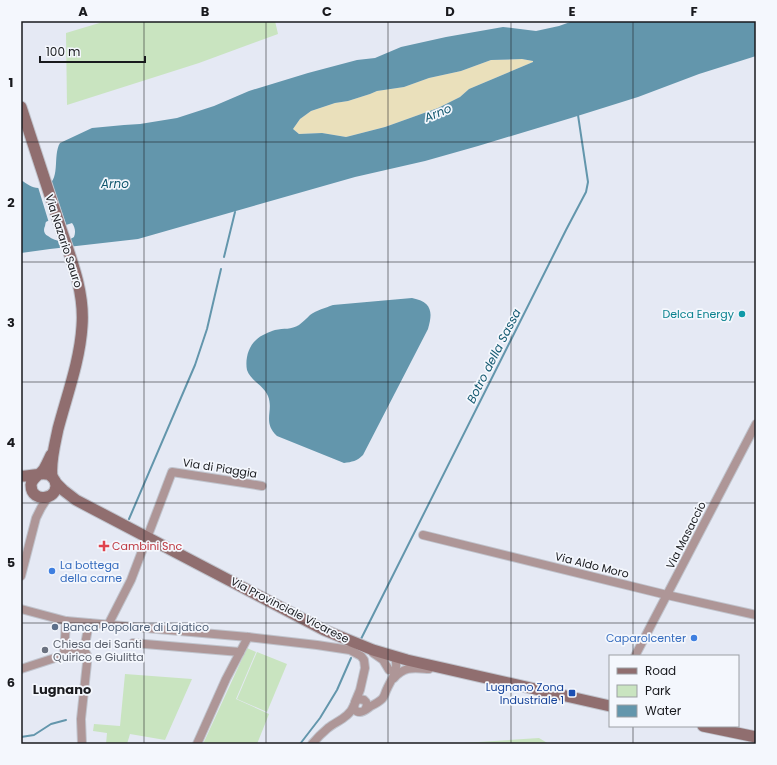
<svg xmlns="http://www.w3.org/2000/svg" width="777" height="765" viewBox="0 0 777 765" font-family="Poppins,sans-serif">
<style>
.green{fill:#c9e4c0}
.sand{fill:#eae0bb}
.water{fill:#6396ac;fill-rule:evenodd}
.pier{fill:#e5e9f4}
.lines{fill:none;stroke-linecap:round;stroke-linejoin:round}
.stream{stroke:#6396ac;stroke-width:2}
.minor-casing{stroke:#c0c4cd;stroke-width:10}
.secondary-casing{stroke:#c0c4cd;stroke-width:13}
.minor{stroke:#ae9697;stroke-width:8}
.secondary{stroke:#906e6f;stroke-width:11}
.grid{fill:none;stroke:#191a1e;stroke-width:1;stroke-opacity:0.55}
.culture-dot{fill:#0f9aa8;stroke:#f4f7fd;stroke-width:1.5}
.health-dot{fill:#e0444e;stroke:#f4f7fd;stroke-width:1.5}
.shop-dot{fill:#3f7fe0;stroke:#f4f7fd;stroke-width:1.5}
.service-dot{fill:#5c6f8a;stroke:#f4f7fd;stroke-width:1.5}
.worship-dot{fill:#6b7280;stroke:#f4f7fd;stroke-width:1.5}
.transit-dot{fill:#1a4fb4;stroke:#f4f7fd;stroke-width:1.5}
.labels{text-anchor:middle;stroke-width:3.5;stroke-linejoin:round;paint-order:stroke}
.street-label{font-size:11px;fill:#191a1e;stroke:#f4f7fd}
.culture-label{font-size:11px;fill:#0d838f;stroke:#f4f7fd;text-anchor:end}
.health-label{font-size:11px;fill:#be3a42;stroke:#f4f7fd;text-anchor:start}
.shop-label{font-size:11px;fill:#366cbe;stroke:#f4f7fd;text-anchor:start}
.service-label{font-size:11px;fill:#4e5e75;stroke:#f4f7fd;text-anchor:start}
.worship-label{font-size:11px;fill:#5b616d;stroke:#f4f7fd;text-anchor:start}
.transit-label{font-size:11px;fill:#164399;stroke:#f4f7fd;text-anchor:end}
.water-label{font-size:12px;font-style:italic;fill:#11576e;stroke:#f4f7fd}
.quarter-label{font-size:13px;font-weight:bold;fill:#191a1e;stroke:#f4f7fd}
.neatline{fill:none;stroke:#191a1e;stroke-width:1.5}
.grid-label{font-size:13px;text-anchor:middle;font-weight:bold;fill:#191a1e}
</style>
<rect width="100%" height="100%" fill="#e5e9f4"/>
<!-- green -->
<g class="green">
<path d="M106,21H275L278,34L199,63L67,105L66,33Z"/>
<path d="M247,648L256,652L236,699L269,714L257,744H203Z"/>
<path d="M257,652L287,664L267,712L237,699Z"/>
<path d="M125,674L192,679L165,740L130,734L127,744H106L107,733L93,731L94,724L120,726Z"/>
<path d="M539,738L549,744H462L463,743Z"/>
</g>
<!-- sand -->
<path class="sand" d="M522,59L533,61V62L469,89L460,97L438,108L385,127L350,136L346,137L322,133L299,134L293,129L300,119L311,111L335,103L348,101L370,94L377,91L404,87L429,78L461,71L491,60Z"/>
<!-- water -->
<g class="water">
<path d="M573,21H756V56L699,74L638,97L571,118L478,146L425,161L355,177L138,239L50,249L21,253V180C29,185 34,190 44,187C62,182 52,156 60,143L92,128L124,125L140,124L177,118L214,106L249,91L308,73L357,60L375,58L401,47L446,37L503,27L536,31L559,26ZM522,59L533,61V62L469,89L460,97L438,108L385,127L350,136L346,137L322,133L299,134L293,129L300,119L311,111L335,103L348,101L370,94L377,91L404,87L429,78L461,71L491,60ZM64,219L66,225L72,223C75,227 76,232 74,237C65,243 56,242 48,236C44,234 43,230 45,226C46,222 45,222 48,221C52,219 59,219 64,219Z"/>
<path d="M412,298C432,302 433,312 428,329L363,455C357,461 352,462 344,463L277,436C262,422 274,411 268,396C264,386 250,380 247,370C245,360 248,347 256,340C261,335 269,332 275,330C284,328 291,330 299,325C303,322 307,318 310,315C317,310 325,308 333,305Z"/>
</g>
<!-- pier -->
<path class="pier" d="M51,180L67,227H65L58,220L49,223L38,187L43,186L47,184Z"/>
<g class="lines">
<!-- stream -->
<g class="stream">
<path d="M224,257L235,212"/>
<path d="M129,519L195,365L207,329L221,269"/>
<path d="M361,639L566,230L586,192L588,182L578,115"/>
<path d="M21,737L34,735L51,724L66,720"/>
<path d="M300,744L320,718L337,690L351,658"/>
</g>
<!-- minor casing -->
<g class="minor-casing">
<g id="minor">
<path d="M423,535L667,595L756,615"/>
<path d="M21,576L36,518L41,508L48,497"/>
<path d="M21,609L66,621L248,637L317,645L350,650L361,656L364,660L365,668L360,690L355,702"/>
<path d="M108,625L131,580L172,472L244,483L262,486"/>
<path d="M133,643L240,652"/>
<path d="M373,653L383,660L389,670"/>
<path d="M64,655L84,650"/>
<path d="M635,656L756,424"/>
<path d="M21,669L64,655L66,621"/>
<path d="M394,678C405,666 413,668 429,669"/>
<path d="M365,710C367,706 368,703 364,700L359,699C353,702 352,712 360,712C364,712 368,708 371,706C375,704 379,702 382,699C384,697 385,694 386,691C392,677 399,672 395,656"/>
<path d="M82,744L81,719L87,663V655L84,650L89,623"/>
<path d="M197,744L226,679L248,637"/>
<path d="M312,744C317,738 322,733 328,728C337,721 350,717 354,705"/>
</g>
</g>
<!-- secondary casing -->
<g class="secondary-casing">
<g id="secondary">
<path d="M21,107C33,144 45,180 57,217C68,252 85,288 82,326C80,360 67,395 58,429C55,444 50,462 52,477"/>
<path d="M21,476C29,477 39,473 46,474C50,474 53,477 55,481C62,499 31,505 31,485C32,477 40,475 44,469C47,464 49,459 51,455"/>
<path d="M56,483L63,490L76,500L324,630L373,650L407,660L610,706"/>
<path d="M703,726L756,737"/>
</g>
</g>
<!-- minor -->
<use href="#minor" class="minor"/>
<!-- secondary -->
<use href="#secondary" class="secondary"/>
</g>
<!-- grid -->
<path class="grid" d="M144,21V744M266,21V744M388,21V744M511,21V744M633,21V656M21,142H756M21,262H756M21,382H756M21,503H756M21,623H756M633,726V744"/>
<!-- markers -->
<circle class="culture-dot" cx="742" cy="314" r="4"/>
<path class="health-dot" d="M102 540h4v4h4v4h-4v4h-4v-4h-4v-4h4z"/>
<g class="shop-dot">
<circle cx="52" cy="571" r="4"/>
<circle cx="694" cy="638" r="4"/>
</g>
<circle class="service-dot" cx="55" cy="627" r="4"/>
<circle class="worship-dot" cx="45" cy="650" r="4"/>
<rect class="transit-dot" x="568" y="689" width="8" height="8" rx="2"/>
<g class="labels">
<!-- street labels -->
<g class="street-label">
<text transform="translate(64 241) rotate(72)" y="4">Via Nazario Sauro</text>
<text transform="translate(220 468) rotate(9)" y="4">Via di Piaggia</text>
<text transform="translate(686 535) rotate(-63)" y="4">Via Masaccio</text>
<text transform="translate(592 565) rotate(14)" y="4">Via Aldo Moro</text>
<text transform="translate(290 610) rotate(27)" y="4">Via Provinciale Vicarese</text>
</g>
<!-- culture labels -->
<g class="culture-label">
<text x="734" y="318">Delca Energy</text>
</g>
<!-- health labels -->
<g class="health-label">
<text x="112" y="550">Cambini Snc</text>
</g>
<!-- shop labels -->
<g class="shop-label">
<text x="60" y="569">La bottega<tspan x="60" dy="13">della carne</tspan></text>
<text x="686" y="642" text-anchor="end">Caparolcenter</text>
</g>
<!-- service labels -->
<g class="service-label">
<text x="63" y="631">Banca Popolare di Lajatico</text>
</g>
<!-- worship labels -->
<g class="worship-label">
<text x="53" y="648">Chiesa dei Santi<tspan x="53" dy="13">Quirico e Giulitta</tspan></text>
</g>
<!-- transit labels -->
<g class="transit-label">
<text x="564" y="691">Lugnano Zona<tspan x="564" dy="13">Industriale 1</tspan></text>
</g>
<!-- water labels -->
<g class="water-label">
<text transform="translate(438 113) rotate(-22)" y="4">Arno</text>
<text x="115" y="188">Arno</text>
<text transform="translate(494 356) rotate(-63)" y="4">Botro della Sassa</text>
</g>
<!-- quarter labels -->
<g class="quarter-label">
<text x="62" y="694">Lugnano</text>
</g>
</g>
<!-- border -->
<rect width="777" height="765" fill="none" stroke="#f4f7fd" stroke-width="44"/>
<!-- legend -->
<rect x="609" y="655" width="130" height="72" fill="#f4f7fd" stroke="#9c9fa4"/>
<rect x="617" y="668" width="20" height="6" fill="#906e6f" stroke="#9c9fa4"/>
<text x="645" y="675" font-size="12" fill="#191a1e">Road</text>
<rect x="617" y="685" width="20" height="12" fill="#c9e4c0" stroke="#9c9fa4"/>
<text x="645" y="695" font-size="12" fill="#191a1e">Park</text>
<rect x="617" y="705" width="20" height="12" fill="#6396ac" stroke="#9c9fa4"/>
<text x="645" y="715" font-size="12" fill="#191a1e">Water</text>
<!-- scale -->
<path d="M40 56v6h105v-6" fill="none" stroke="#191a1e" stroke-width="2"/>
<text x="46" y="56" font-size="12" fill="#191a1e" stroke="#f4f7fd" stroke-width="3" paint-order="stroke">100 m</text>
<rect x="22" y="22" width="733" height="721" class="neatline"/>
<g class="grid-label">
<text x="83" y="16">A</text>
<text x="205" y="16">B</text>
<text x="327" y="16">C</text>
<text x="450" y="16">D</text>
<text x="572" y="16">E</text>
<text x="694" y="16">F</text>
<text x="11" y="87">1</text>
<text x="11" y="207">2</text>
<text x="11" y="327">3</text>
<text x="11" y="447">4</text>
<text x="11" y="567">5</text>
<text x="11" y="687">6</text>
</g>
</svg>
